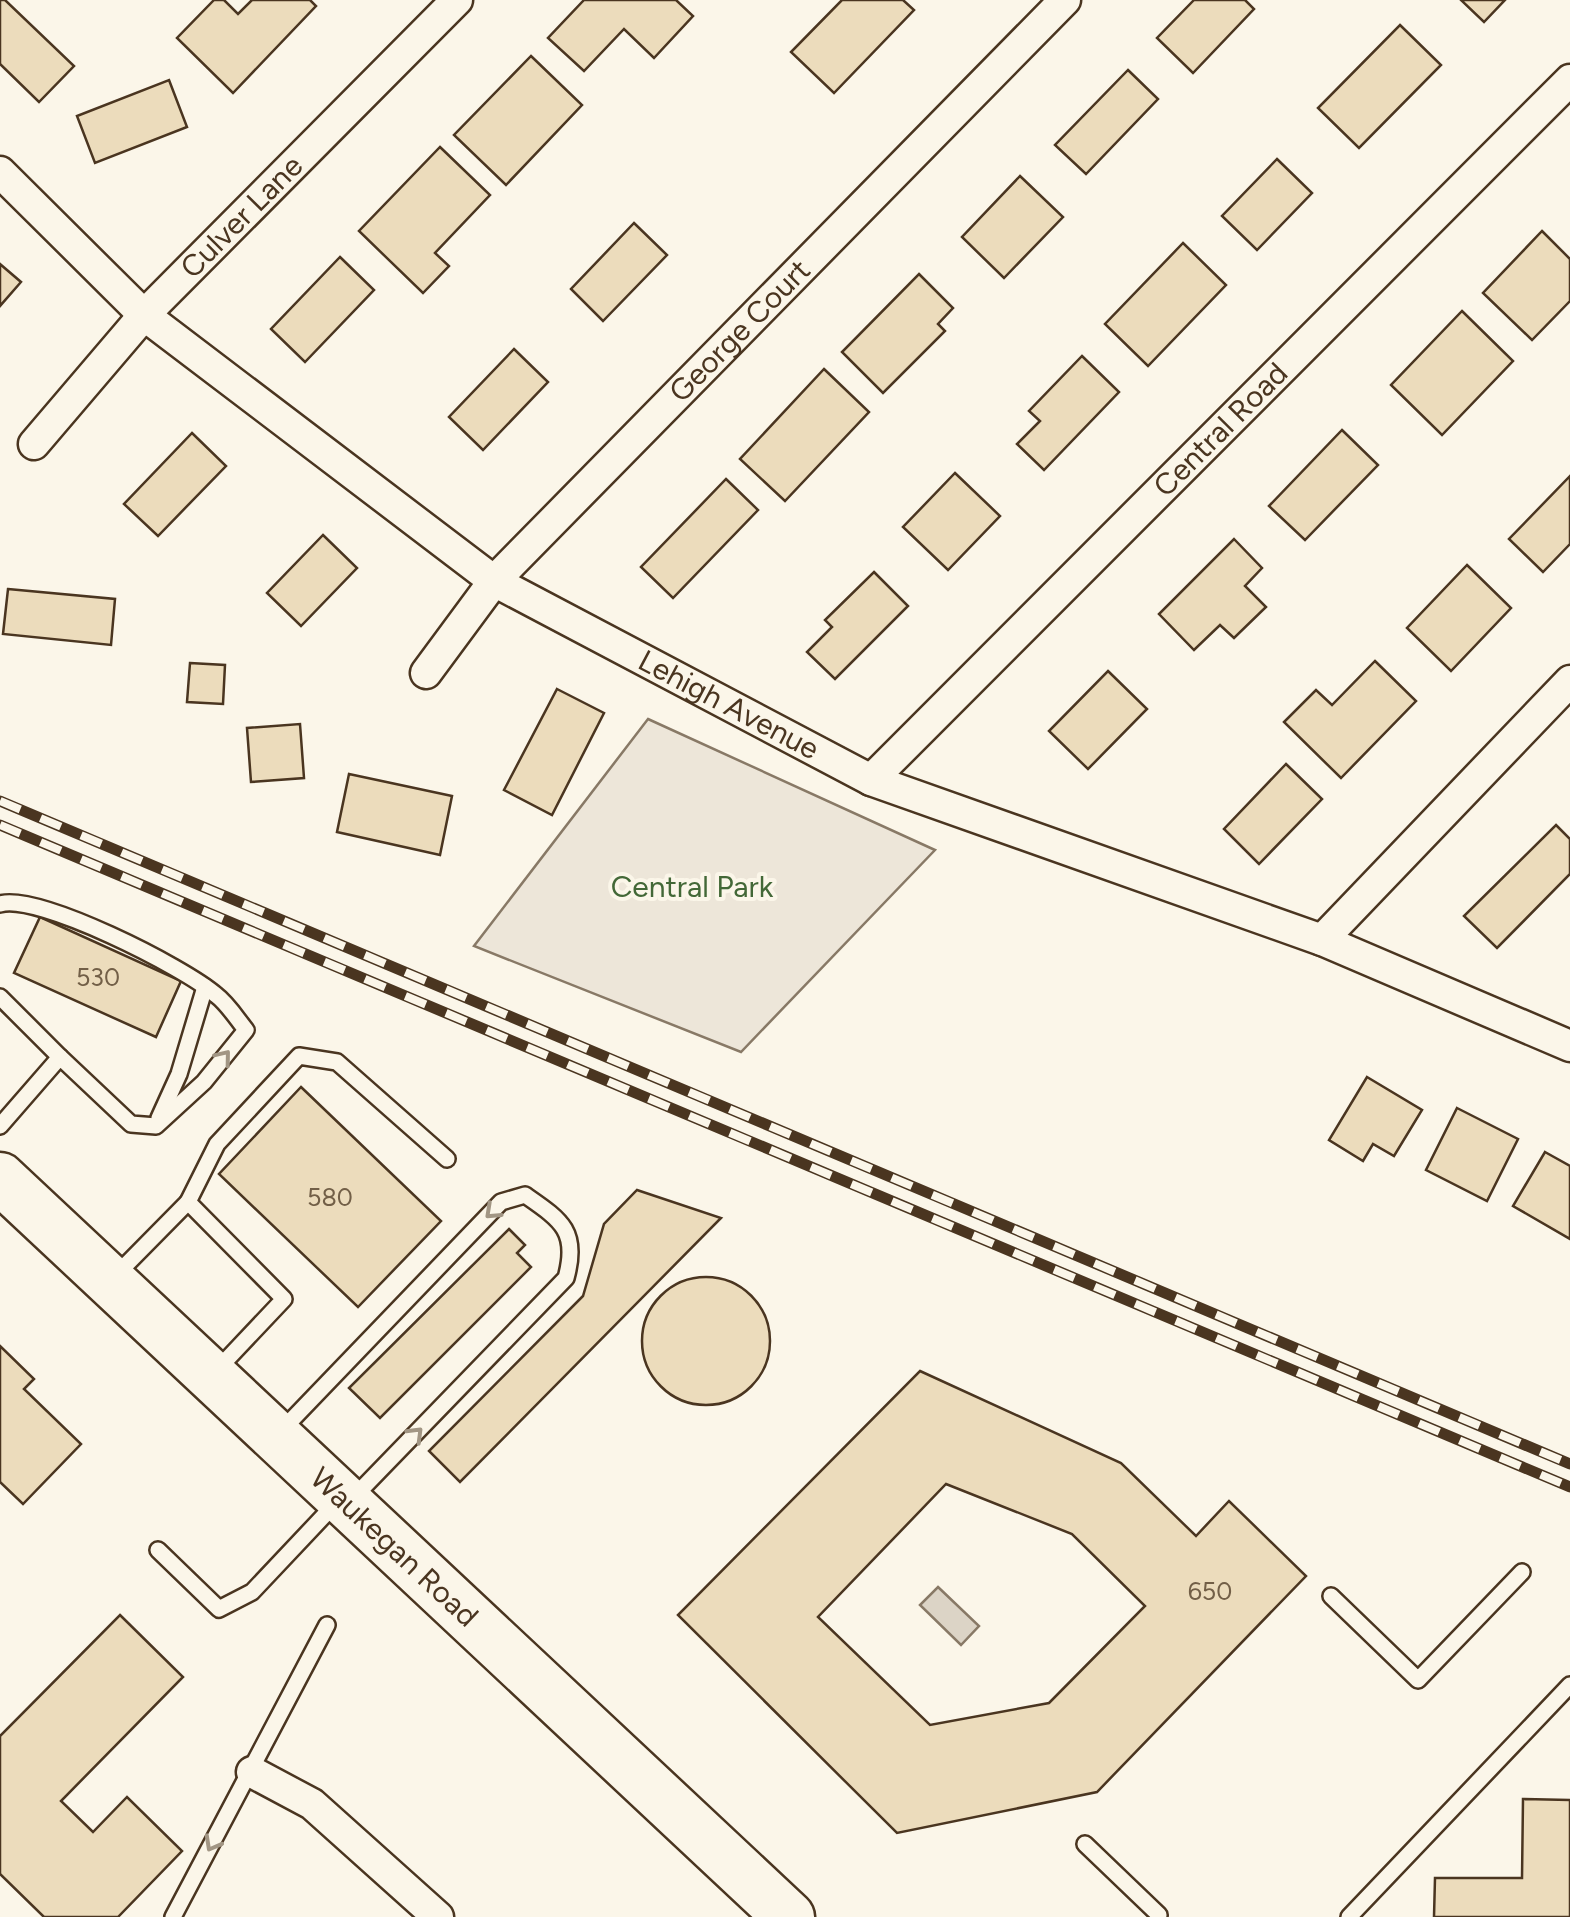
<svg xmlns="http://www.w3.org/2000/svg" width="1570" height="1917" viewBox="0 0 1570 1917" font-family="Figtree,sans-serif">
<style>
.green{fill:#ede6d9;stroke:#887966;stroke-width:2.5}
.water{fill:#dcd4c6;stroke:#887966;stroke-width:2.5}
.building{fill:#ecdcbc;stroke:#4a3520;stroke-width:2.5;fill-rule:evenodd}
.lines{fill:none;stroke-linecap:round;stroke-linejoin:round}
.service-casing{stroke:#4a3520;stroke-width:20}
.minor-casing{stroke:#4a3520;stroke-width:35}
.primary-casing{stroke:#4a3520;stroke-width:55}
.service{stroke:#fbf6e9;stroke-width:15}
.minor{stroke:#fbf6e9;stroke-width:30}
.primary{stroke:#fbf6e9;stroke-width:50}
.rail-casing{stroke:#4a3520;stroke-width:11}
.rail{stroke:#fbf6e9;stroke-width:8;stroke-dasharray:22;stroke-linecap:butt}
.oneway{stroke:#a29684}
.labels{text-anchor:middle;stroke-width:8;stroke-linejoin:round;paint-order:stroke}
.number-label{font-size:25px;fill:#725f47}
.street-label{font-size:30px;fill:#4a3520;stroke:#fbf6e9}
.park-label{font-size:30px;fill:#436837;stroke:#fbf6e9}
</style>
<rect width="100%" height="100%" fill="#fbf6e9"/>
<!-- green -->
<path class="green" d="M648,719L935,850L741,1052L474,946Z"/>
<!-- water -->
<path class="water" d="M938,1587L979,1626L961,1645L920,1605Z"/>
<!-- building -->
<g class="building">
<path d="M0,0H5L74,66L39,102L0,64Z"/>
<path d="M214,0H224L238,14L252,0H310L316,6L233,93L177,38Z"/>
<path d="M584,0H676L693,16L654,58L624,29L584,71L548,38Z"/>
<path d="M842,0H903L914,10L834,93L791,52Z"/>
<path d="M1194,0H1245L1254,9L1193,73L1157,38Z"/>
<path d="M1461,0H1505L1484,22Z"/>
<path d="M1400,25L1441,65L1359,148L1318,108Z"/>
<path d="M531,56L582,105L506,185L454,135Z"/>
<path d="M1128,70L1158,99L1086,174L1055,145Z"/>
<path d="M169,80L187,127L95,163L77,116Z"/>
<path d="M440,147L490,195L435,253L449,266L423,293L359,231Z"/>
<path d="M1277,159L1312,193L1257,250L1222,216Z"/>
<path d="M1020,176L1063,217L1004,278L962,237Z"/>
<path d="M634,223L667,255L603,321L571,289Z"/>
<path d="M1542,231L1570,259V301L1532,340L1483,293Z"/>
<path d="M1183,243L1226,285L1148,366L1105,324Z"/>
<path d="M340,257L374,290L305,362L271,329Z"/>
<path d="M0,264L21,282L0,306Z"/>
<path d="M919,274L953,308L938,324L945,331L883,393L842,352Z"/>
<path d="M1462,311L1513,361L1442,435L1391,385Z"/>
<path d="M514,349L548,382L483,450L449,417Z"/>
<path d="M1082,356L1119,392L1044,470L1017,444L1040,421L1029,411Z"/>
<path d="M824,369L869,412L785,501L740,459Z"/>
<path d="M1342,430L1378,465L1305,540L1269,506Z"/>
<path d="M192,433L226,466L158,536L124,504Z"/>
<path d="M955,473L1000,516L948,570L903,527Z"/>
<path d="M1570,476V544L1543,572L1509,539Z"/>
<path d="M726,479L758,510L673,598L641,567Z"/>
<path d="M323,535L357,568L301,626L267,593Z"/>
<path d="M1234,539L1262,568L1245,586L1266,607L1234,638L1220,625L1194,650L1159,614Z"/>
<path d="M1467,565L1511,608L1451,671L1407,628Z"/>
<path d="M874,572L908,606L835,679L807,652L832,627L825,620Z"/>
<path d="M8,589L115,599L111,645L3,634Z"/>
<path d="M1375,661L1416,701L1341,778L1284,722L1316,690L1332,705Z"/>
<path d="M190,663L225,665L223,704L187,702Z"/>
<path d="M1108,671L1147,709L1088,769L1049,731Z"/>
<path d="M557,689L604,713L552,815L504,790Z"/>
<path d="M300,724L304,778L251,782L247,728Z"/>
<path d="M1286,764L1322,799L1259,864L1224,829Z"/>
<path d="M349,774L452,796L440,855L337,832Z"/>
<path d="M1556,825L1570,839V874L1497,948L1464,916Z"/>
<path d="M40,917L181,981L156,1037L14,973Z"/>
<path d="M1367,1077L1422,1110L1394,1156L1373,1144L1363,1161L1329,1140Z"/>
<path d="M301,1087L441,1221L358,1307L219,1174Z"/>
<path d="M1457,1108L1518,1139L1487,1201L1426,1170Z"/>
<path d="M1545,1152L1570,1166V1239L1513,1206Z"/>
<path d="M637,1190L721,1218L460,1482L429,1451L583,1296L604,1224Z"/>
<path d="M509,1229L525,1245L517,1253L531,1267L380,1418L349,1388Z"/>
<circle cx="706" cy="1341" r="64"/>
<path d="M0,1346L34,1379L24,1389L81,1444L23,1504L0,1482Z"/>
<path d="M920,1371L1121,1463L1196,1536L1229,1501L1306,1576L1097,1792L897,1833L678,1615ZM946,1484L1072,1534L1145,1606L1049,1703L930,1725L818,1617Z"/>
<path d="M120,1615L183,1677L61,1801L93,1832L127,1797L182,1851L118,1917H44L0,1874V1736Z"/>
<path d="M1523,1799L1570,1800V1917H1434L1435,1878H1522Z"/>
</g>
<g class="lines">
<!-- service casing -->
<g class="service-casing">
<g id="service">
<path d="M0,904C38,893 184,967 216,995C228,1004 237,1019 246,1030L204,1082L156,1126L131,1124L60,1057L0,1126"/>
<path d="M0,997L60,1057"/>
<path d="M159,1118L179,1074L205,987"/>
<path d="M188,1202L217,1144L299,1056L337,1062L447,1159"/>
<path d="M116,1275L188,1202L284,1299L216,1371"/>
<path d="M282,1430L501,1202L525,1195C561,1220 579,1231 566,1278L350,1501"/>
<path d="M158,1550L219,1609L252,1592L335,1504"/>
<path d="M1331,1596L1418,1680L1522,1572"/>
<path d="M1085,1844L1159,1915"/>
<path d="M173,1917L327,1625"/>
<path d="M1349,1917L1570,1685"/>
</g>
</g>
<!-- minor casing -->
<g class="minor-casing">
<g id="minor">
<path id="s1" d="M0,172L144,315L494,581L871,780L1322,940L1570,1046"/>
<path id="s2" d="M34,444L144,315L457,0"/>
<path id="s3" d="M426,673L494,581L1065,0"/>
<path id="s4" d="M871,780L1570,80"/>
<path d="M1322,940L1570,681"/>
<path d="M252,1772L312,1804L438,1917"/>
</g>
</g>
<!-- primary casing -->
<g class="primary-casing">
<g id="primary">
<path id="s5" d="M0,1178L789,1917"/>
</g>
</g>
<!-- service -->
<use href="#service" class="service"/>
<!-- minor -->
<use href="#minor" class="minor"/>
<!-- primary -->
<use href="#primary" class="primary"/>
<!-- rail casing -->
<g class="rail-casing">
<g id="rail">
<path d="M0,801L1570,1464"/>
<path d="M0,825L1570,1487"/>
</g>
</g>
<!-- rail -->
<use href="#rail" class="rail"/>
</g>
<!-- one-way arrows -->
<defs><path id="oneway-chevron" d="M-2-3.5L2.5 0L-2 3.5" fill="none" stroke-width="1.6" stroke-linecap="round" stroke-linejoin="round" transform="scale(2.5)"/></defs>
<g class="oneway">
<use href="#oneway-chevron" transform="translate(224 1057) rotate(-51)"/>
<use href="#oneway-chevron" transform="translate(492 1212) rotate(137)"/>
<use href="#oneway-chevron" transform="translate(416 1434) rotate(-45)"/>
<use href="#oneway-chevron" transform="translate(212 1844) rotate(119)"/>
</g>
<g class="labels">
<!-- number labels -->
<g class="number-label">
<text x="98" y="986">530</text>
<text x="330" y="1206">580</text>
<text x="1210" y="1600">650</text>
</g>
<!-- street labels -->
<g class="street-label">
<text dy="10" stroke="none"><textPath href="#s2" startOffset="308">Culver Lane</textPath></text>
<text dy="10" stroke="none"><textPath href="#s3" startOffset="465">George Court</textPath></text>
<text dy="10" stroke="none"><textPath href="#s4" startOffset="495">Central Road</textPath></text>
<text dy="10" stroke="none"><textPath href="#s1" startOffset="908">Lehigh Avenue</textPath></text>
<text dy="10" stroke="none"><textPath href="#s5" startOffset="540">Waukegan Road</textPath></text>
</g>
<!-- park labels -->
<g class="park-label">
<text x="692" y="897">Central Park</text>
</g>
</g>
</svg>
